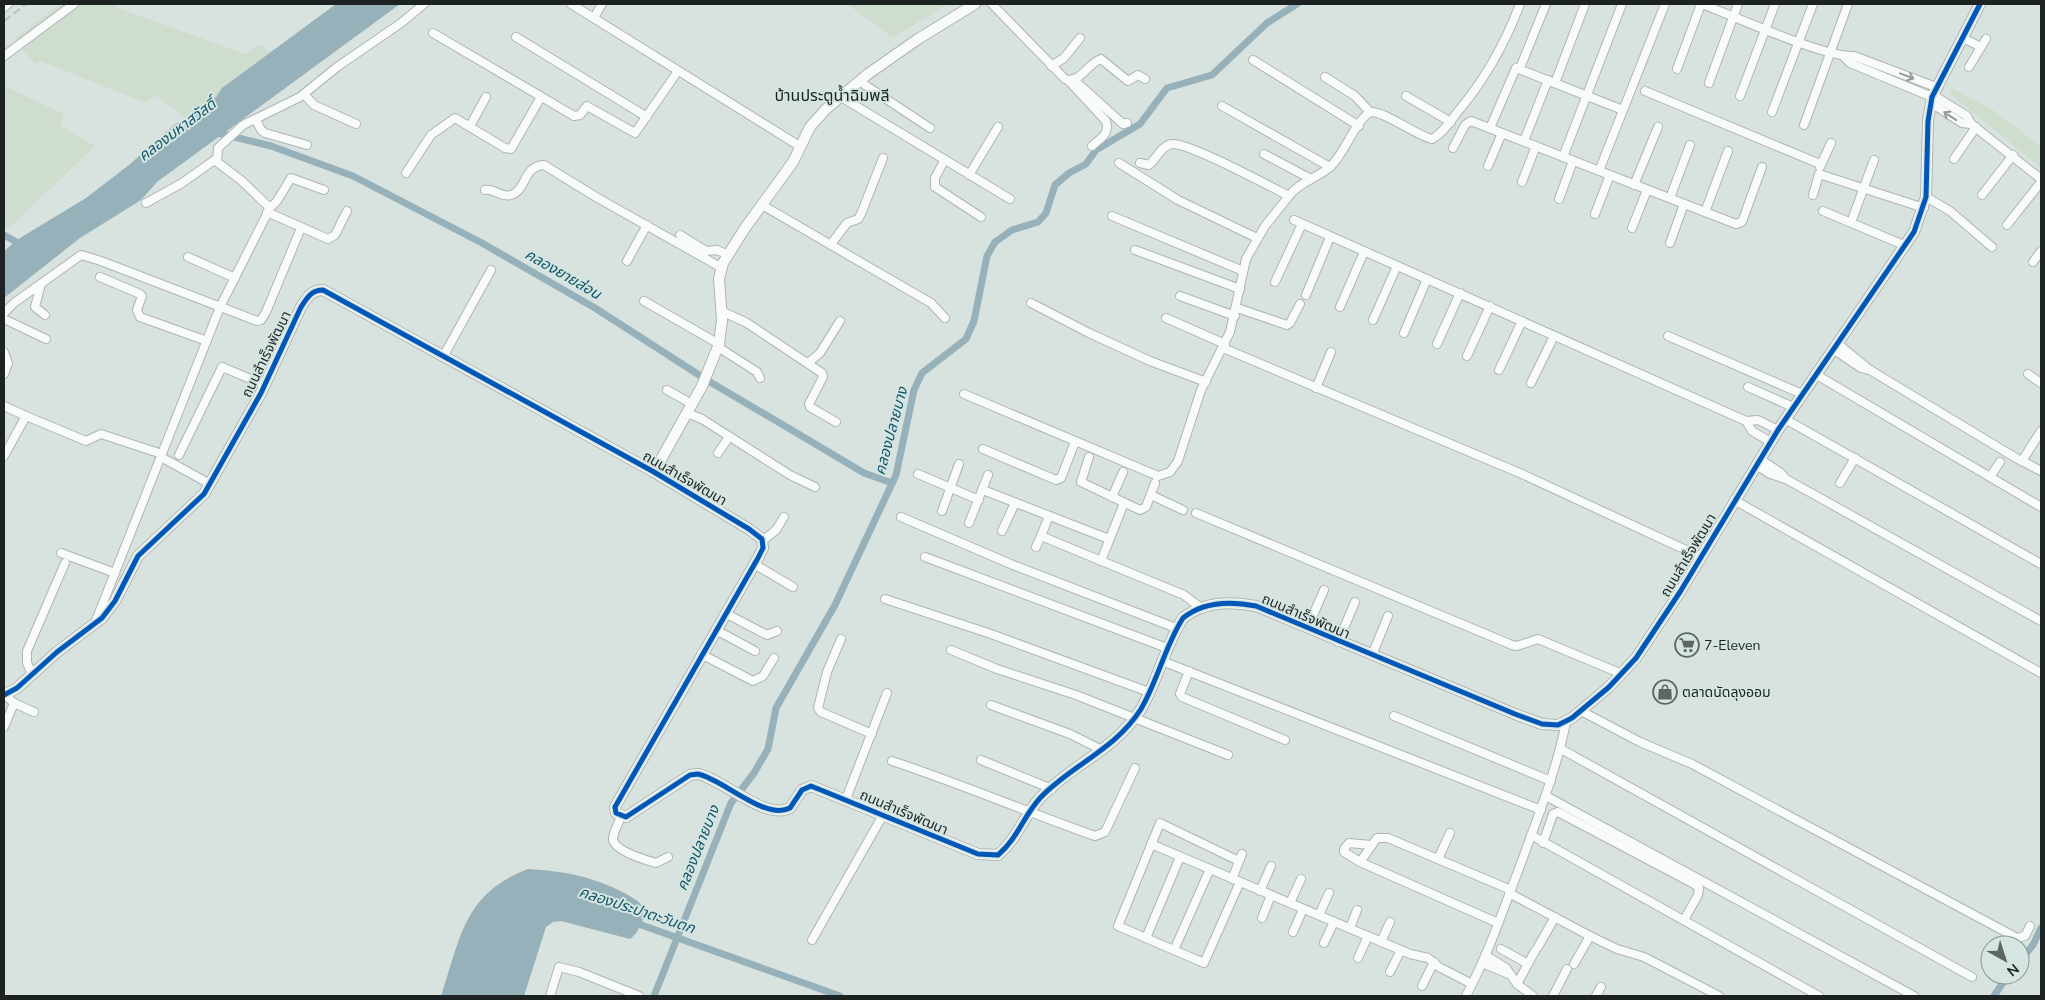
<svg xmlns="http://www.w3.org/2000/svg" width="2045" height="1000" viewBox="0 0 2045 1000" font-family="'Nunito Sans','Noto Sans Thai',sans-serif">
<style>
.green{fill:#cfddce}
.water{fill:#96b1b9}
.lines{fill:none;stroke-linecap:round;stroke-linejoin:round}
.canal{stroke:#96b1b9;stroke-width:7}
.minor-casing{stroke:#aeb5b4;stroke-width:10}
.tertiary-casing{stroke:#aeb5b4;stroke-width:12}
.minor{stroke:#f9fbfa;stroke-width:8}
.tertiary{stroke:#f9fbfa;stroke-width:10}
.rail{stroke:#bcbebe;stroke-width:2;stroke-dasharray:8 4;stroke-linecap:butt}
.cycleway-casing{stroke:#d5e5e1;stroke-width:8}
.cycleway{stroke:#0057b8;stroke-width:5}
.oneway{stroke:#969a99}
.labels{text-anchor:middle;stroke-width:4;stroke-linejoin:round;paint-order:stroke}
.street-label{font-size:14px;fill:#1d2322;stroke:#d5e5e1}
.poi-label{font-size:14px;fill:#1d2322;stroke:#d5e5e1;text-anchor:start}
.water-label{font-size:15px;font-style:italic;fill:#10566a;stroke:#d5e5e1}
.quarter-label{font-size:16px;fill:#1d2322;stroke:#d5e5e1}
</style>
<rect width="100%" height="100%" fill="#d8e2df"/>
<!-- green -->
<g class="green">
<path d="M61,4H119L115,7L245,54L259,44L271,52L222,88L216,97L187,119L155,95L146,103L40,61L35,64L14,39Z"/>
<path d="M847,4H948L893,38Z"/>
<path d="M4,78L7,83L4,86L64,114L60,125L95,146L9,228L4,226Z"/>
<path d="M1951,88L1993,110L2041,147V168L1949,93Z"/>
</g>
<!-- water -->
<g class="water">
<path d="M336,4H400L157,182L141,200L80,238L4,298V251L20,238L86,198L129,165L175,124L187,119L216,97L222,88Z"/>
<path d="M528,869C564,871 596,877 628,895C638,901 649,907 643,920C639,928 637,934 630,939L561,921L553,922L546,927L524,996H441C461,937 463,894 528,869Z"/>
</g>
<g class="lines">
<!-- canal -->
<g class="canal">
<path d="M214,132L271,146L353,176L482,243L595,308L710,382L790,429L864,473L892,483"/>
<path d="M4,235L23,246"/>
<path d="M633,922L840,996"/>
<path d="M2020,961L2033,945L2041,928"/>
<path d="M654,996L731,803L754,773L768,749L776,708L835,605L896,475L914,390L922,373L966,339L974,321L987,256L995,242L1012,230L1038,222L1046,213L1055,185L1069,173L1086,164L1096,150L1140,124L1167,88L1212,75L1267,23L1297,4"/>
<path d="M1994,996L2008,975"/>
</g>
<!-- minor casing -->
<g class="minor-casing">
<g id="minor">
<path d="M571,4L801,147"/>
<path d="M992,4L1065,79C1080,84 1088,63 1101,59L1128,81L1138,75L1145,79"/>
<path d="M1702,4C1734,16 1825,58 1854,56L1936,87"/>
<path d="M4,7L8,4"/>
<path d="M595,16L602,4"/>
<path d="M433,33L574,116L580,115L587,106L635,133L678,71"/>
<path d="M516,37L647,117"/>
<path d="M1963,38L1981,47"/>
<path d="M4,56L74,4"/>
<path d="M1844,57L1850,63L1932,97"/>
<path d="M1253,60L1359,126"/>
<path d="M1051,66L1064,58L1080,38"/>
<path d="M1969,67L1986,39"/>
<path d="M1520,68L1546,4"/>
<path d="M1677,69L1701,4"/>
<path d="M1325,77L1355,96L1370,112"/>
<path d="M1073,79L1123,124L1127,123"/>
<path d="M1068,80L1106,121C1110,134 1101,138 1092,146"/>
<path d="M859,81L930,128"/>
<path d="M1555,83L1585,4"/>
<path d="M1709,83L1738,4"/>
<path d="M1645,91L1820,164"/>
<path d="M304,94L314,105L356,124"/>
<path d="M1933,95L1967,116L1971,124L2041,179"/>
<path d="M1406,96L1451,122"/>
<path d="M1740,96L1775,4"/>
<path d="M841,97L1010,199"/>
<path d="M1931,103L1962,123L1971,124"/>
<path d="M1222,106L1330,167"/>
<path d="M1772,112L1813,4"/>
<path d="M256,120L261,130L265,133L307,145"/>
<path d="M1804,125L1848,4"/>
<path d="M470,126L486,97"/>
<path d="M1490,128L1516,68L1623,110"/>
<path d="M1524,141L1548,80"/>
<path d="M1453,148L1465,125L1471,121L1736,224L1742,222L1762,167"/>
<path d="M1264,154L1311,179"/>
<path d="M1563,157L1622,4"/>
<path d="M1954,159L1976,127"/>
<path d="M944,161L935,178V187L981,217"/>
<path d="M1119,163L1178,200L1257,238"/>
<path d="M1140,163L1149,165C1156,159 1162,145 1172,144C1188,142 1269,186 1289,196C1299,182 1318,178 1331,166C1346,151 1354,123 1370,112C1383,110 1415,135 1432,139C1443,133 1449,123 1456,114C1484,81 1505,44 1520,4"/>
<path d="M1488,166L1502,133"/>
<path d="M1820,167L1831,143"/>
<path d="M1599,171L1665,4"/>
<path d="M406,173L431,135L455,118L505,148L511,149L541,97"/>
<path d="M969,175L998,127"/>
<path d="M1522,182L1536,146"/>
<path d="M1634,185L1658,127"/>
<path d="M485,190C494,188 501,198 511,195C527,190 523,166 544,165L596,197L722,268"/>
<path d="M1813,195L1819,174L1924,208"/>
<path d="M1982,195L2013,155"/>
<path d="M1926,197L1950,211L1992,247"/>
<path d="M1670,198L1690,145"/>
<path d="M1559,199L1573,161"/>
<path d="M146,203L182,183L216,159"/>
<path d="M762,205L931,303L945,318"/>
<path d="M270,208L277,201L291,178L324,190"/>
<path d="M1823,211L1906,246"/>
<path d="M267,212L328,239L335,235L347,211"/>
<path d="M1705,212L1728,151"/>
<path d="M1595,214L1610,175"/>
<path d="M1112,216L1243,271"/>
<path d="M1853,217L1874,160"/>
<path d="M1294,220L1746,421L1758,420L1778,430"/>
<path d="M2007,225L2041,182"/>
<path d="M1632,228L1647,190"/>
<path d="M680,235L706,251L717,250L729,255"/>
<path d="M1670,243L1684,204"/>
<path d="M831,244L847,223L858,219L861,214L883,158"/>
<path d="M1135,250L1240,289"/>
<path d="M188,257L235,278"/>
<path d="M627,261L647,225"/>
<path d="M2033,262L2041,251"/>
<path d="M100,277L140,294L142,296L137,310L140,317L207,341"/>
<path d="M1275,282L1302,224"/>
<path d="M41,284L35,307L45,315"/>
<path d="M1306,295L1330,237"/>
<path d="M1180,296L1235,316"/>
<path d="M644,301L719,344"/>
<path d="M1031,303L1089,333L1150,361L1206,382"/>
<path d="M1340,307L1364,252"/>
<path d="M1237,308L1287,325L1290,323L1300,304"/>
<path d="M721,311L747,323L822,373L823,377L809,404L810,407L836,422"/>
<path d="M4,313L14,303L81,255L101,261L257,321L261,320L266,312L301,228"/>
<path d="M1166,318L1225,344"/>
<path d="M4,319L46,339"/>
<path d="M1373,320L1397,266"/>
<path d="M1404,333L1427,279"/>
<path d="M1668,336L1802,394"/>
<path d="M1837,343L1870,370L2016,458L2041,471"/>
<path d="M1437,344L1460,293"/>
<path d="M718,347L757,372L760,378"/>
<path d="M1223,348L1522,474L1701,557"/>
<path d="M1833,349L1861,368L1870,370"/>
<path d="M4,352L8,363L4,374"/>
<path d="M1467,356L1490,306"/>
<path d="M443,357L491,270"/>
<path d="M808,363L820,353L840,321"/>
<path d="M1499,370L1522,321"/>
<path d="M1815,374L2041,507"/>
<path d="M2028,374L2041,383"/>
<path d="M1531,383L1554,336"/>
<path d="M1748,387L1793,407"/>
<path d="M1316,388L1331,352"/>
<path d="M667,390L692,404"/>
<path d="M964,394L1158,476L1170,472L1178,461L1201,390L1230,332L1246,259L1265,226L1289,196"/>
<path d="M4,406L26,416L4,456"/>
<path d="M687,413L702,419L790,475L815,487"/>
<path d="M26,416L86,441L101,434L162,454"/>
<path d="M1785,419L2041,564"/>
<path d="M1746,421L1752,431L1771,442"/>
<path d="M983,449L1056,480L1061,478L1075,442"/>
<path d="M718,453L729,437"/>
<path d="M179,455L222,367L265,385"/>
<path d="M161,457L210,484"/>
<path d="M1089,457L1081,482L1140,510L1146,507L1155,483"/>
<path d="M1760,459L1781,473L1786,479L2041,621"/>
<path d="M2022,461L2041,431"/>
<path d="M1756,465L1770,474L1786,479"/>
<path d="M918,474L979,500"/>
<path d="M1990,477L2000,462"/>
<path d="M1840,483L1855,458"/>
<path d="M983,490L1109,539"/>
<path d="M1151,495L1183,510"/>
<path d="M1112,497L1123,472"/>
<path d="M1734,500L2041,673"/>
<path d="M942,511L959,464"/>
<path d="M1196,513L1512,645L1517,646L1538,639L1622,674"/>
<path d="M1049,516L1041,536L1184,595L1201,608"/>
<path d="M901,517L1013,565L1176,628"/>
<path d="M969,523L988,475"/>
<path d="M1002,531L1015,503"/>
<path d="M762,541L776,530L784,517"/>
<path d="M1036,547L1041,536"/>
<path d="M61,553L115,573"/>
<path d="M925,557L1167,648"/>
<path d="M1101,561L1124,503"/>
<path d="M754,564L793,587"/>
<path d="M885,599L991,634L1149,692"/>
<path d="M725,613L767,635L777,631"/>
<path d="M95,623L220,307L270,208L242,181L217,162L218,148L243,125L300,97L337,67L401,23L424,4"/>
<path d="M1308,627L1324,590"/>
<path d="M716,630L755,651"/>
<path d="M841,639L827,672L818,708L821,712L872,734"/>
<path d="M1338,642L1355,602"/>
<path d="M951,650L997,669L1076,695L1228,755"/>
<path d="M701,654L753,681L763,676L774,658"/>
<path d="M1372,655L1388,616"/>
<path d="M1162,661L1541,810"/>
<path d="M1189,671L1180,694L1182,697L1285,740"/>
<path d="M32,674L27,663V651L65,563"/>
<path d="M5,695L14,703L34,712"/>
<path d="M991,705L1070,734L1102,750"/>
<path d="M1581,711L1640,742L1692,764L2017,938L2025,936L2030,926"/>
<path d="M1394,716L1551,781"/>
<path d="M4,727L14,703"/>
<path d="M1561,749L1972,977"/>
<path d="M981,760L1052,789"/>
<path d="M892,761C961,784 1027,812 1095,836L1105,832L1135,768"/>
<path d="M1546,796L1914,996"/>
<path d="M846,799L887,693"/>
<path d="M621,816C619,823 613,832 613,839C614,851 646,860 656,863L668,857"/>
<path d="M1531,835L1819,996"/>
<path d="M1543,843L1553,814L1558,812L1694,884L1699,888L1698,895L1684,920"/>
<path d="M1151,844L1410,954L1428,958L1439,967L1472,984"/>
<path d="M1371,845L1349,843L1344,849V852L1360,862L1498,923"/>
<path d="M1438,859L1450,833"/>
<path d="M1239,861L1160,823L1118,926L1204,963L1240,882"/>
<path d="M1360,862L1377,838H1388L1511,890"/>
<path d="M1232,879L1242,854"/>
<path d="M1260,891L1271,866"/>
<path d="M1509,893L1590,936L1617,949L1644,957L1719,996"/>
<path d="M1290,903L1301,879"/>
<path d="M1319,915L1329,893"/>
<path d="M1262,918L1271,895"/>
<path d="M1350,928L1357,910"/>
<path d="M1293,932L1303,909"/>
<path d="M1146,938L1180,857"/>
<path d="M812,940L883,815"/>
<path d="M1381,942L1390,922"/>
<path d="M1324,943L1334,922"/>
<path d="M1538,947L1555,917"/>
<path d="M1501,949L1528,964"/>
<path d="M1174,950L1210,869"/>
<path d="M1485,955L1506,968L1517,984L1533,996"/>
<path d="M1358,958L1368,936"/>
<path d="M1482,963L1511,975"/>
<path d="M1574,964L1590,936"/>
<path d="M1390,972L1401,950"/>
<path d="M1517,984L1535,951"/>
<path d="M1422,986L1434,962"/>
<path d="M550,996L559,967L579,972L639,996"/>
<path d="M1466,996C1488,955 1503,910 1520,866C1537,819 1556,772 1566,722"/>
<path d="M1553,996L1567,969"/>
<path d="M1596,996L1601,987"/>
</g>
</g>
<!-- tertiary casing -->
<g class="tertiary-casing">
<g id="tertiary">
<path d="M654,472L702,386L719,344L722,320L719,279L723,263L745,228L793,162L810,127L826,109L868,74L918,39L975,4"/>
<path d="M4,695L17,688L57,652L102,618L115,601L138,556L204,494L261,393L301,307C307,298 311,290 323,290L654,472L749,529L762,539L763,548L758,558L615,807L616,813L626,817L690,775L698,774C723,779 765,821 790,808L802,790L811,786L978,854L998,855C1019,837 1023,816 1041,797C1073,764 1115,750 1141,709C1158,680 1165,646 1183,618C1204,601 1231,601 1256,606L1515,714L1542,724L1558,725L1572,718L1609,687L1636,658L1680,592L1778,430L1914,232L1926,197L1928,121L1932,97L1980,4"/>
</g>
</g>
<!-- minor -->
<use href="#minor" class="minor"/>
<!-- tertiary -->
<use href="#tertiary" class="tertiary"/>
<!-- rail -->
<path class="rail" d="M4,21L26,4"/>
<!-- cycleway casing -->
<g class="cycleway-casing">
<path id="cycleway" d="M4,695L17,688L57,652L102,618L115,601L138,556L204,494L261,393L301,307C307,298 311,290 323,290L654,472L749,529L762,539L763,548L758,558L615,807L616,813L626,817L690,775L698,774C723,779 765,821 790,808L802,790L811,786L978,854L998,855C1019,837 1023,816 1041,797C1073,764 1115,750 1141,709C1158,680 1165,646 1183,618C1204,601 1231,601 1256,606L1515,714L1542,724L1558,725L1572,718L1609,687L1636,658L1680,592L1778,430L1914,232L1926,197L1928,121L1932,97L1980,4"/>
</g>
<!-- cycleway -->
<use href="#cycleway" class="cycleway"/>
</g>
<!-- one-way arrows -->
<defs><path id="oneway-shaft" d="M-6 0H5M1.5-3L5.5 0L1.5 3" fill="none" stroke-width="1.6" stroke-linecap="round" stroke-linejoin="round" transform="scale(1.25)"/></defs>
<g class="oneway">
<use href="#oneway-shaft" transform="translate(1907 76) rotate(21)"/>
<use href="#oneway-shaft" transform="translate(1950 116) rotate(-147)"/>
</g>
<!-- icons -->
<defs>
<g id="supermarket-ring" transform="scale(1.25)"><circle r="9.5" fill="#d5e5e1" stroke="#5e6664" stroke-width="1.5"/><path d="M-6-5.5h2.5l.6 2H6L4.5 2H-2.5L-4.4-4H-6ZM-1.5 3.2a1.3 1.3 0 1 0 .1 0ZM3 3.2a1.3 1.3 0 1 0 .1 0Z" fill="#5e6664"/></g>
<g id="shop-ring" transform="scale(1.25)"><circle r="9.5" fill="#d5e5e1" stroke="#5e6664" stroke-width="1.5"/><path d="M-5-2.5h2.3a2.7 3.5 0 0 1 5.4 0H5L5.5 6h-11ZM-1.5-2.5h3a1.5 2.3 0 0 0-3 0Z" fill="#5e6664"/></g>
</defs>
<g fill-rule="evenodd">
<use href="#supermarket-ring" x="1687" y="645"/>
<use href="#shop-ring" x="1665" y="692"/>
</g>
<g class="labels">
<!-- street labels -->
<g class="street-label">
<text transform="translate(266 354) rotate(-64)" y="5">ถนนสำเร็จพัฒนา</text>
<text transform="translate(685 478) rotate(30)" y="5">ถนนสำเร็จพัฒนา</text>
<text transform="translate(1688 555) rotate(-59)" y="5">ถนนสำเร็จพัฒนา</text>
<text transform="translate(1306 616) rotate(23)" y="5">ถนนสำเร็จพัฒนา</text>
<text transform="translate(904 812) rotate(23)" y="5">ถนนสำเร็จพัฒนา</text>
</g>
<!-- poi labels -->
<g class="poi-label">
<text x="1704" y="650">7-Eleven</text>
<text x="1682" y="697">ตลาดนัดลุงออม</text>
</g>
<!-- water labels -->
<g class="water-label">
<text transform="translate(177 130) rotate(-37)" y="5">คลองมหาสวัสดิ์</text>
<text transform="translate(563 274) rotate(30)" y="5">คลองยายส่อน</text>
<text transform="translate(891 431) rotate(-75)" y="5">คลองปลายบาง</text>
<text transform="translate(698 848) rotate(-68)" y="5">คลองปลายบาง</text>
<text transform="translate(637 910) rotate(18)" y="5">คลองประปาตะวันตก</text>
</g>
<!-- quarter labels -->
<g class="quarter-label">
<text x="832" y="101">บ้านประตูน้ำฉิมพลี</text>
</g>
</g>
<!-- border -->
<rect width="2045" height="1000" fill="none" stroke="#1d2322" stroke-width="10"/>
<!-- north arrow -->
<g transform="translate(2005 960) rotate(141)"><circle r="24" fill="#d5e5e1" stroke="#8b9795"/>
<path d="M0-4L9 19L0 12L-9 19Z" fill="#5e6664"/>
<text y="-8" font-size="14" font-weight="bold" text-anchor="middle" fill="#1d2322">N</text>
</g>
</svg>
